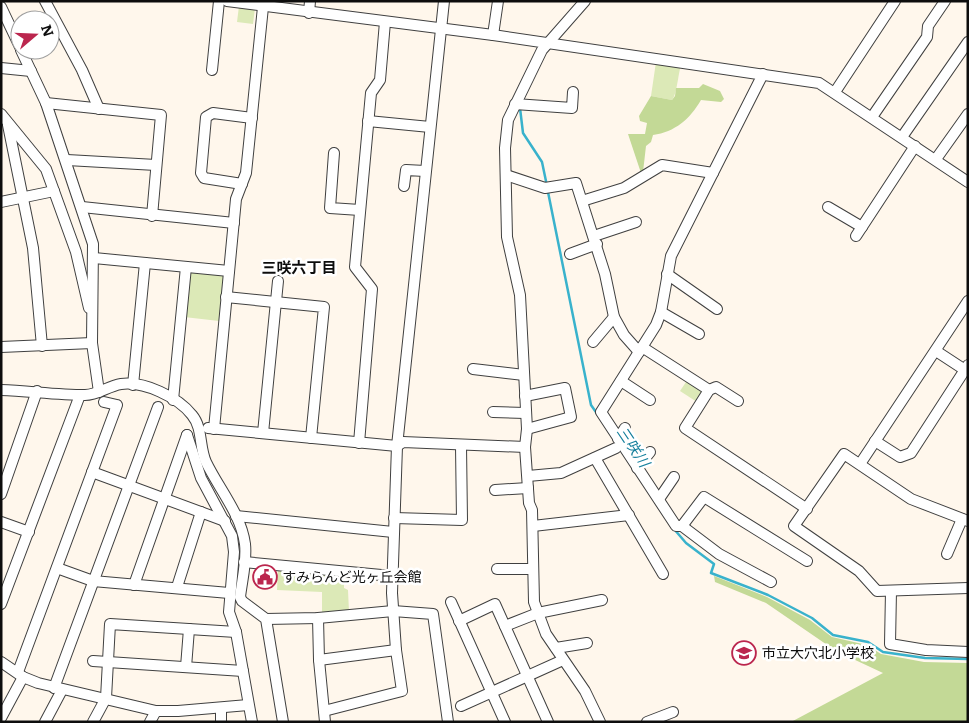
<svg xmlns="http://www.w3.org/2000/svg" width="969" height="723" viewBox="0 0 969 723" font-family="Literata,'Noto Sans JP',serif">
<style>
.green{fill:#dce9b7}
.forest{fill:#c3d996}
.lines{fill:none;stroke-linecap:round;stroke-linejoin:round}
.stream{stroke:#39b2cc;stroke-width:2.5}
.minor-casing{stroke:#404040;stroke-width:12}
.minor{stroke:#fff;stroke-width:10}
.labels{text-anchor:middle;stroke-width:5;stroke-linejoin:round;paint-order:stroke}
.poi-label{font-size:14px;fill:#0d0d0d;stroke:#fff;text-anchor:start}
.neighbourhood-label{font-size:15px;font-weight:bold;fill:#0d0d0d;stroke:#fff}
.water-label{font-size:15px;font-style:italic;fill:#17809d;stroke:#fff}
</style>
<rect width="100%" height="100%" fill="#fff7ec"/>
<!-- green -->
<g class="green">
<path d="M239,6L255,8L253,24L237,22Z"/>
<path d="M656,62L681,65C678,75 677,94 672,100L651,96Z"/>
<path d="M188,272L221,273L224,276L219,321L184,317Z"/>
<path d="M688,379L700,386L702,395L697,402L680,391Z"/>
<path d="M278,568L344,575V588L348,590L349,612L322,615V592L277,590Z"/>
</g>
<!-- forest -->
<g class="forest">
<path d="M703,84L720,91L724,99L721,102L701,100C690,119 675,132 653,135L651,142L646,146L643,172L641,173L628,134H645L647,123L640,121L639,116L651,96L672,100L675,96L676,88H699Z"/>
<path d="M714,576L767,597L810,620L832,637L867,645L881,654L924,662L968,663V722H791L883,673L836,651L766,603L715,582Z"/>
</g>
<g class="lines">
<!-- stream -->
<g class="stream">
<path d="M520,108L523,133L542,162L547,186"/>
<path d="M548,192L591,405L598,415"/>
<path d="M674,529L686,543L714,564L711,573L768,595L812,618L833,635L868,642L883,652L925,658L968,659"/>
</g>
<!-- minor casing -->
<g class="minor-casing">
<g id="minor">
<path d="M45,1L82,70L99,109"/>
<path d="M227,1L493,35L819,83L968,182"/>
<path d="M585,1L542,50L508,120L505,148L507,237L520,295L527,429L525,447L529,503L532,510L534,602L546,634L585,691L600,722"/>
<path d="M1,7L20,47"/>
<path d="M309,13L310,1"/>
<path d="M493,35L498,1"/>
<path d="M21,50L46,103L93,244L92,343L99,392"/>
<path d="M1,68L31,71"/>
<path d="M212,70L219,1"/>
<path d="M763,74L671,256L661,312L656,325L601,412L676,526H682L704,497L807,561"/>
<path d="M835,92L895,1"/>
<path d="M46,103L161,115L152,216"/>
<path d="M515,104L572,108L573,92"/>
<path d="M1,114L46,169L76,252L89,308"/>
<path d="M872,117L927,37L928,26L945,1"/>
<path d="M368,121L430,127"/>
<path d="M8,125L33,248L42,346"/>
<path d="M902,137L968,42"/>
<path d="M334,153L330,208L360,210"/>
<path d="M936,159L968,114"/>
<path d="M67,160L156,165"/>
<path d="M506,175L545,188L576,183L605,274L614,317L624,335L639,352"/>
<path d="M242,184L204,178L201,173L206,117L213,113L252,118"/>
<path d="M404,186L406,170L425,171"/>
<path d="M582,201L624,188L662,165L713,173"/>
<path d="M1,202L54,191"/>
<path d="M82,207L234,223"/>
<path d="M828,207L862,227"/>
<path d="M594,236L636,222"/>
<path d="M856,236L915,146"/>
<path d="M570,254L597,244"/>
<path d="M94,258L229,271"/>
<path d="M667,274L717,309"/>
<path d="M226,297L324,307L311,438"/>
<path d="M661,312L699,334"/>
<path d="M593,342L614,317"/>
<path d="M1,347L92,343"/>
<path d="M642,347L709,390"/>
<path d="M936,351L965,370"/>
<path d="M473,369L524,375"/>
<path d="M621,381L650,400"/>
<path d="M133,385L145,263"/>
<path d="M1,390C29,391 57,395 85,395C98,395 108,386 121,384C144,381 178,397 192,415C203,428 199,447 206,462C219,489 241,514 245,544C247,561 242,580 240,597L242,601L266,619L283,722"/>
<path d="M525,396L565,388L571,417L527,429"/>
<path d="M173,400L186,267"/>
<path d="M738,401L716,387L709,390L685,428L807,509"/>
<path d="M493,412L525,413"/>
<path d="M208,428L397,446L403,442L525,447"/>
<path d="M214,429L236,199L246,173L263,7"/>
<path d="M263,433L278,281"/>
<path d="M187,435L201,478L232,536L234,552L229,612L236,632L252,722"/>
<path d="M618,439L625,428"/>
<path d="M875,441L900,457L911,453L968,365"/>
<path d="M359,443L372,289L355,267L371,93L380,80L385,22"/>
<path d="M595,458L663,574"/>
<path d="M860,464L968,301"/>
<path d="M637,468L650,452"/>
<path d="M92,472L225,521"/>
<path d="M528,476L561,473L616,448"/>
<path d="M495,490L528,488"/>
<path d="M1,494L37,391"/>
<path d="M659,499L674,477"/>
<path d="M236,516L393,532"/>
<path d="M394,518L462,520L461,446"/>
<path d="M968,521L911,499L844,454L794,526L859,571L877,591L968,588"/>
<path d="M1,522L29,532"/>
<path d="M533,526L629,515"/>
<path d="M682,526L719,554L771,582"/>
<path d="M947,554L962,519"/>
<path d="M244,562L392,576"/>
<path d="M57,568L93,581L229,593"/>
<path d="M497,569H533"/>
<path d="M134,585L187,435"/>
<path d="M177,587L201,512"/>
<path d="M891,591L890,644L926,650L968,652"/>
<path d="M451,602L505,722"/>
<path d="M1,604L80,395"/>
<path d="M318,618L319,660L325,722"/>
<path d="M266,619L318,618L393,611L433,614L448,722"/>
<path d="M459,621L495,604L548,722"/>
<path d="M505,626L538,613L602,600"/>
<path d="M556,648L587,643"/>
<path d="M319,660L396,650"/>
<path d="M93,661L243,671"/>
<path d="M1,662L23,677L38,683L156,711H178L248,705"/>
<path d="M186,667L189,629"/>
<path d="M18,672L117,405L104,402"/>
<path d="M54,688L158,407"/>
<path d="M461,706L563,660"/>
<path d="M221,708V722"/>
<path d="M324,711L402,691L396,650L392,593L397,446L444,1"/>
<path d="M1,718L23,677"/>
<path d="M45,722L62,690"/>
<path d="M93,722L106,698L110,624L236,632"/>
<path d="M150,722L156,711"/>
<path d="M647,722L673,712"/>
</g>
</g>
<!-- minor -->
<use href="#minor" class="minor"/>
</g>
<!-- icons -->
<defs>
<g id="civic-ring" transform="scale(1.25)"><circle r="9.5" fill="#fff" stroke="#bb264e" stroke-width="1.5"/><path d="M-.6-6.5H3V-4.5H.6V-3L4-1V1h2V6H-6V1h2V-1L-.6-3ZM-1.2 2.5V6h2.4V2.5Z" fill="#bb264e"/></g>
<g id="school-ring" transform="scale(1.25)"><circle r="9.5" fill="#fff" stroke="#bb264e" stroke-width="1.5"/><path d="M0-5L7-2L0 1L-7-2ZM-4 1L0 2.5L4 1V4Q0 6-4 4Z" fill="#bb264e"/></g>
</defs>
<g fill-rule="evenodd">
<use href="#civic-ring" x="265" y="577"/>
<use href="#school-ring" x="744" y="653"/>
</g>
<g class="labels">
<!-- poi labels -->
<g class="poi-label">
<text x="282" y="582">すみらんど光ヶ丘会館</text>
<text x="762" y="658">市立大穴北小学校</text>
</g>
<!-- neighbourhood labels -->
<g class="neighbourhood-label">
<text x="299" y="273">三咲六丁目</text>
</g>
<!-- water labels -->
<g class="water-label">
<text transform="translate(633 447) rotate(56)" y="5">三咲川</text>
</g>
</g>
<!-- border -->
<rect width="969" height="723" fill="none" stroke="#0d0d0d" stroke-width="5"/>
<!-- north arrow -->
<g transform="translate(35 35) rotate(71)"><circle r="24" fill="#ffffff" stroke="#9e9e9e"/>
<path d="M0-4L9 19L0 12L-9 19Z" fill="#bb264e"/>
<text y="-8" font-size="14" font-weight="bold" text-anchor="middle" fill="#0d0d0d">N</text>
</g>
</svg>
